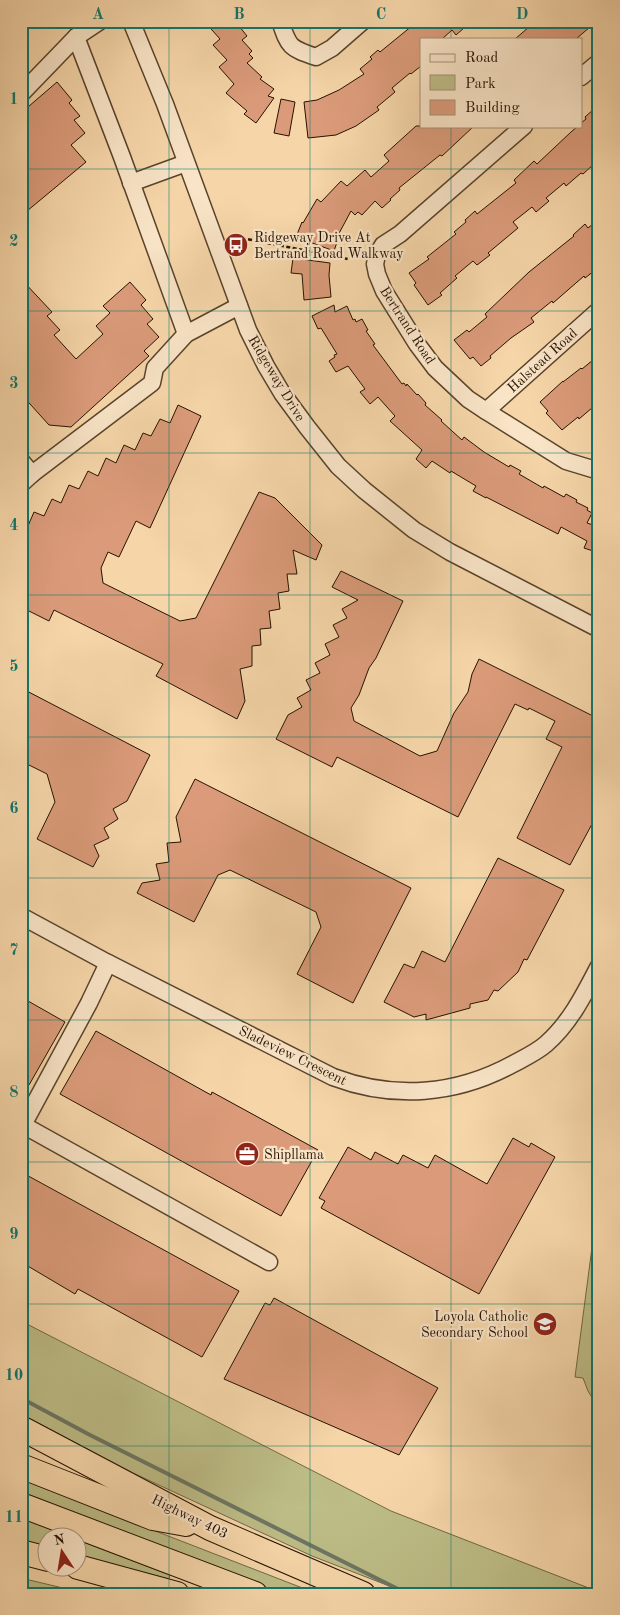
<svg xmlns="http://www.w3.org/2000/svg" width="620" height="1615" viewBox="0 0 620 1615" font-family="'Old Standard TT',serif">
<style>
.green{fill:#bdbd87;stroke:#716844}
.lines{fill:none;stroke-linecap:round;stroke-linejoin:round}
.stream{stroke:#6d7663;stroke-width:4}
.building{fill:#db9b7a;stroke:#251200}
.minor-casing{stroke:#59432a;stroke-width:19}
.highway-casing{stroke:#251200;stroke-width:26}
.path{stroke:#251200;stroke-width:2.5;stroke-dasharray:4 2.5;stroke-linecap:butt}
.minor{stroke:#f9e4c7;stroke-width:16}
.highway{stroke:#f6d6a9;stroke-width:24}
.grid{fill:none;stroke:#0f766e;stroke-width:1;stroke-opacity:0.55}
.labels{text-anchor:middle;stroke-width:4.5;stroke-linejoin:round;paint-order:stroke}
.poi-label{font-size:14px;fill:#251200;stroke:#f9e4c7;text-anchor:start}
.street-label{font-size:14px;fill:#251200;stroke:#f9e4c7}
.neatline{fill:none;stroke:#0f766e;stroke-width:2}
.grid-label{font-size:16px;text-anchor:middle;font-weight:bold;fill:#0f766e}
</style>
<rect width="100%" height="100%" fill="#f6d6a9"/>
<filter id="stains"><feTurbulence type="fractalNoise" baseFrequency=".004" numOctaves="4"/><feColorMatrix values="0 0 0 0 .2 0 0 0 0 .09 0 0 0 0 .02 0 0 0 .5 -.17"/></filter>
<radialGradient id="worn" r=".72"><stop offset=".6" stop-color="#630" stop-opacity="0"/><stop offset="1" stop-color="#630" stop-opacity=".3"/></radialGradient>
<!-- green -->
<g class="green">
<path d="M599,1194V1409L588,1391L583,1378L575,1377Z"/>
<path d="M21,1321L391,1511L599,1592V1594H410L312,1556L133,1473L21,1414Z"/>
<path d="M21,1479L318,1594H274L21,1497Z"/>
<path d="M21,1518L72,1537L48,1538L47,1548L21,1541Z"/>
<path d="M78,1540L170,1575L169,1579L78,1556Z"/>
<path d="M21,1578L88,1594H21Z"/>
</g>
<g class="lines">
<!-- stream -->
<path class="stream" d="M21,1398L90,1435L408,1594"/>
</g>
<!-- building -->
<g class="building">
<path d="M204,21H235L247,36L242,40L252,51L249,54L253,58L247,63L262,77L260,79L274,89L268,96L274,98L256,123L244,114L247,111L226,93L234,84L219,67L227,60L213,45L220,39Z"/>
<path d="M418,21H472L456,35L452,30L442,39H421V66L411,74L410,73L392,88L395,92L377,107L379,110L356,126L336,135L308,138L304,102L317,100L339,90L364,74L360,69L372,59L370,57L378,50L380,52Z"/>
<path d="M536,21H597L576,39H515Z"/>
<path d="M57,82L72,100L69,103L80,116L74,120L85,133L71,145L86,162L21,216V113Z"/>
<path d="M281,99L295,102L289,136L274,133Z"/>
<path d="M594,109L599,115V155L592,161L594,164L583,174L581,173L566,186L564,183L546,198L549,201L536,212L532,207L513,222L518,228L488,253L490,255L477,265L473,261L455,276L457,278L440,293L442,295L428,305L414,285L416,283L409,273L429,259L427,257L456,234L454,232L466,222L465,220L475,211L477,214L516,183L514,180L534,161L537,164L571,132L578,126H581V123L586,119L585,117Z"/>
<path d="M416,126H474L442,156L440,155L399,188L400,190L390,199L391,200L382,208L375,201L362,215L358,212L355,215L351,211L336,239H338L334,251L296,237L302,222L303,223L317,199L321,202L341,181L347,186L365,170L371,177L389,161L384,155Z"/>
<path d="M599,219V267L585,278L584,276L553,303L552,301L531,318L534,322L511,338L490,356L491,358L481,366L473,357L470,359L454,340L467,330L469,332L487,317L485,314L529,272L574,236L573,235L585,224L588,228Z"/>
<path d="M293,258L330,263L329,275L331,297L304,300L302,274L291,273Z"/>
<path d="M21,279L52,312L47,316L60,330L54,335L76,359L103,334L96,326L110,313L103,306L130,282L146,300L141,305L153,319L147,324L159,337L144,351L149,356L71,427L49,425L21,394Z"/>
<path d="M334,305L335,312L347,306L353,320L355,319L356,322L362,319L368,330L366,331L375,344L373,345L402,384L404,383L406,386L407,384L417,395L418,394L426,403L425,405L442,420L441,421L462,440L464,437L484,452L509,467L510,465L521,471L519,474L543,488L544,486L564,497L566,494L577,500L576,502L588,508L587,510L592,513L587,523L599,527V553L584,548L587,541L561,527L558,534L486,497V498L473,491L476,486L451,471L450,473L432,461L426,468L416,459L422,450L390,421L395,416L378,397L370,404L360,392L365,389L348,366L336,372L329,361L335,357L334,355L337,354L321,328L318,329L312,316Z"/>
<path d="M599,355V402L579,419L578,417L562,430L546,413L548,411L540,402L563,381V382L581,368L582,369Z"/>
<path d="M178,405L201,416L150,528L136,521L119,557L108,552L101,568L103,583L180,621L196,618L259,492L275,498L322,545L316,560L293,550L297,574H287L289,591L278,593L280,609L269,611L271,628L260,629L261,645L252,646V666L240,669L245,701L237,719L156,676L163,664L54,610L49,621L21,607V534L24,535L34,512L44,516L52,499L61,503L69,485L79,489L88,471L98,476L106,458L116,463L124,445L135,450L143,433L151,436L160,419L170,423Z"/>
<path d="M341,571L403,601L376,658L369,668L359,695L351,708L354,721L420,756L437,751L454,713L468,692L472,674L479,659L599,719V811L570,865L517,838L562,747L546,739L555,721L529,708L528,710L515,704L458,817L337,757L332,767L276,739L288,715L302,707L297,698L311,690L306,680L320,673L315,663L330,655L325,644L339,637L333,625L347,618L342,609L358,600L332,587Z"/>
<path d="M21,688L150,755L127,801L113,809L118,819L104,828L109,838L94,845L99,856L93,867L37,839L55,802L47,774L21,761Z"/>
<path d="M195,779L411,888L353,1003L297,974L321,927L316,912L230,870L218,875L194,922L137,893L142,883L160,880L156,864L169,862L167,843L181,842L176,817Z"/>
<path d="M498,858L564,890L527,960L524,959L518,972L498,991L494,990L488,1000L470,1004V1008L426,1020V1014L414,1017L384,1002L404,964L414,968L422,951L445,962Z"/>
<path d="M21,997L65,1022L29,1085L21,1081Z"/>
<path d="M96,1031L211,1095L212,1092L318,1150L281,1216L60,1094Z"/>
<path d="M513,1138L529,1147L531,1143L555,1157L479,1294L321,1208L325,1201L319,1198L348,1147L371,1160L375,1152L398,1164L403,1155L428,1168L435,1155L487,1184Z"/>
<path d="M21,1172L239,1291L202,1357L78,1289L75,1294L21,1262Z"/>
<path d="M274,1298L438,1388L399,1455L224,1379L265,1303L270,1305Z"/>
</g>
<g class="lines">
<!-- minor casing -->
<g class="minor-casing">
<g id="minor">
<path d="M131,21L165,104L248,330L266,366L282,393L307,427L338,466L364,490L414,530L450,552L599,629"/>
<path d="M280,21C289,47 289,48 316,57L332,48L363,21"/>
<path d="M76,37L122,157L186,334"/>
<path d="M581,77L599,62"/>
<path d="M21,94L76,37L100,21"/>
<path d="M524,126L400,234L383,245L377,255L375,264L377,274L384,291L417,344L435,368L468,399L486,411L566,461L599,471"/>
<path d="M131,183L186,163"/>
<path d="M486,411L599,310"/>
<path d="M21,461L32,474L152,383L155,368L186,334L239,306"/>
<path d="M21,484L32,474"/>
<path d="M21,916L108,963L333,1077C394,1100 456,1095 513,1064C524,1058 537,1052 546,1044C570,1023 584,995 599,966"/>
<path d="M21,1124L23,1125L89,1003L108,963"/>
<path d="M21,1128L23,1125L269,1262"/>
</g>
</g>
<!-- highway casing -->
<g class="highway-casing">
<g id="highway">
<path d="M21,1428L210,1528L363,1594"/>
<path d="M21,1466L153,1518L186,1524"/>
<path d="M21,1505L255,1594"/>
<path d="M21,1552L48,1559"/>
<path d="M78,1567L177,1594"/>
</g>
</g>
<!-- path -->
<path class="path" d="M229,239L237,237L348,259"/>
<!-- minor -->
<use href="#minor" class="minor"/>
<!-- highway -->
<use href="#highway" class="highway"/>
</g>
<!-- grid -->
<path class="grid" d="M169,21V1594M310,21V1594M451,21V39M451,126V1594M21,169H599M21,311H599M21,453H599M21,595H599M21,737H599M21,878H599M21,1020H599M21,1162H599M21,1304H599M21,1446H599"/>
<!-- icons -->
<defs>
<g id="bus-disc" transform="scale(1.25)"><circle r="9.5" fill="#8f2418" stroke="#f9e4c7"/><path d="M-5-6H5V4H4V6H2V4H-2V6H-4V4H-5ZM-3.5-4V0h7V-4ZM-3.5 1.2v1.5H-2V1.2ZM2 1.2v1.5H3.5V1.2Z" fill="#fff"/></g>
<g id="office-disc" transform="scale(1.25)"><circle r="9.5" fill="#8f2418" stroke="#f9e4c7"/><path d="M-6-3h4V-5.5h4V-3h4V5H-6ZM-1-4.5V-3h2v-1.5ZM-6 0V1H6V0Z" fill="#fff"/></g>
<g id="school-disc" transform="scale(1.25)"><circle r="9.5" fill="#8f2418" stroke="#f9e4c7"/><path d="M0-5L7-2L0 1L-7-2ZM-4 1L0 2.5L4 1V4Q0 6-4 4Z" fill="#fff"/></g>
</defs>
<g fill-rule="evenodd">
<use href="#bus-disc" x="236" y="245"/>
<use href="#office-disc" x="247" y="1154"/>
<use href="#school-disc" x="545" y="1324"/>
</g>
<g class="labels">
<!-- poi labels -->
<g class="poi-label">
<text x="254" y="242">Ridgeway Drive At<tspan x="254" dy="16">Bertrand Road Walkway</tspan></text>
<text x="264" y="1159">Shipllama</text>
<text x="528" y="1321" text-anchor="end">Loyola Catholic<tspan x="528" dy="16">Secondary School</tspan></text>
</g>
<!-- street labels -->
<g class="street-label">
<text transform="translate(408 325) rotate(57)" y="5">Bertrand Road</text>
<text transform="translate(542 360) rotate(-42)" y="5">Halstead Road</text>
<text transform="translate(277 378) rotate(59)" y="5">Ridgeway Drive</text>
<text transform="translate(293 1055) rotate(26)" y="5">Sladeview Crescent</text>
<text transform="translate(190 1516) rotate(26)" y="5">Highway 403</text>
</g>
</g>
<!-- margin -->
<rect width="620" height="1615" fill="none" stroke="#f6d6a9" stroke-width="55"/>
<!-- legend -->
<rect x="420" y="38" width="162" height="90" fill="#f9e4c7" stroke="#a49077"/>
<rect x="430" y="54" width="25" height="8" fill="#f9e4c7" stroke="#a49077"/>
<text x="465" y="62" font-size="15" fill="#251200">Road</text>
<rect x="430" y="75" width="25" height="15" fill="#bdbd87" stroke="#a49077"/>
<text x="465" y="88" font-size="15" fill="#251200">Park</text>
<rect x="430" y="100" width="25" height="15" fill="#db9b7a" stroke="#a49077"/>
<text x="465" y="112" font-size="15" fill="#251200">Building</text>
<!-- north arrow -->
<g transform="translate(62 1552) rotate(348)"><circle r="24" fill="#f9e4c7" stroke="#a49077"/>
<path d="M0-4L9 19L0 12L-9 19Z" fill="#8f2418"/>
<text y="-8" font-size="14" font-weight="bold" text-anchor="middle" fill="#251200">N</text>
</g>
<rect x="28" y="28" width="564" height="1560" class="neatline"/>
<g class="grid-label">
<text x="98" y="19">A</text>
<text x="239" y="19">B</text>
<text x="381" y="19">C</text>
<text x="522" y="19">D</text>
<text x="14" y="104">1</text>
<text x="14" y="246">2</text>
<text x="14" y="388">3</text>
<text x="14" y="530">4</text>
<text x="14" y="671">5</text>
<text x="14" y="813">6</text>
<text x="14" y="955">7</text>
<text x="14" y="1097">8</text>
<text x="14" y="1239">9</text>
<text x="14" y="1380">10</text>
<text x="14" y="1522">11</text>
</g>
<rect width="100%" height="100%" filter="url(#stains)"/>
<rect width="100%" height="100%" fill="url(#worn)"/>
</svg>
